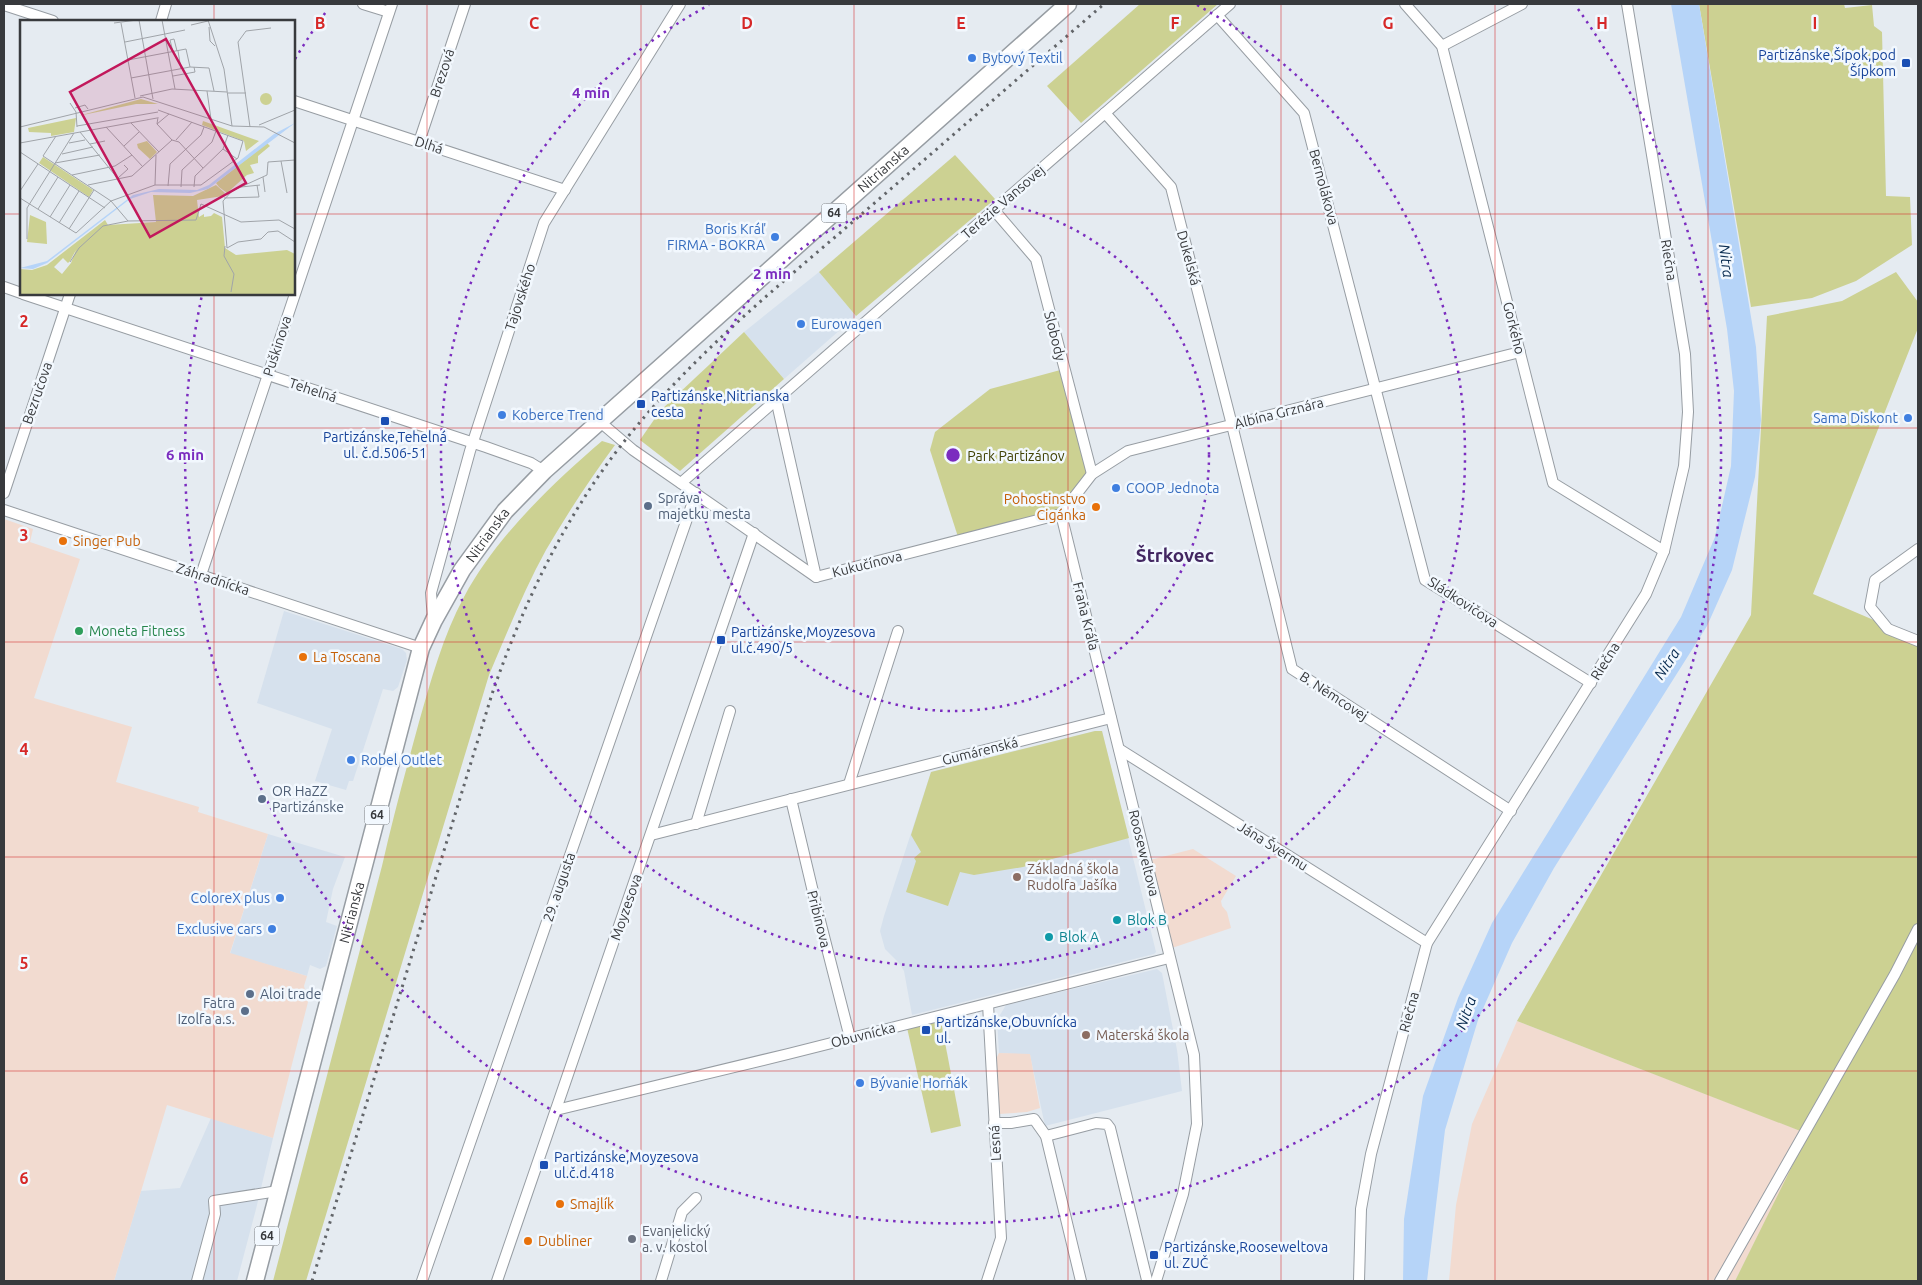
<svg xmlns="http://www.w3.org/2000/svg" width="1922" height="1285" viewBox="0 0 1922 1285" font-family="Ubuntu,sans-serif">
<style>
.built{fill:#d6e1ed}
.industrial{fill:#f2dbd0}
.green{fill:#ccd192}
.water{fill:#b6d4f8}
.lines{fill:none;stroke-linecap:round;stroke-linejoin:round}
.minor-casing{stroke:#979da3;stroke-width:12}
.primary-casing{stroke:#979da3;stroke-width:19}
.minor{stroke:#fff;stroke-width:10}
.primary{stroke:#fff;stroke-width:16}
.rail{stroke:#626569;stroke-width:3;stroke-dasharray:2.5 5;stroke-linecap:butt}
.grid{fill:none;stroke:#d62828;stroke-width:1;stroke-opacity:0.55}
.ring{fill:none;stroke:#7b2cbf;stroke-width:2.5;stroke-dasharray:2.5 5}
.shop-dot{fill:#3f7fe0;stroke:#f2f8fe;stroke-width:2}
.transit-dot{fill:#1a4fb4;stroke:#f2f8fe;stroke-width:2}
.service-dot{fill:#5c6f8a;stroke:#f2f8fe;stroke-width:2}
.food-dot{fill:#e8710a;stroke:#f2f8fe;stroke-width:2}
.leisure-dot{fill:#2e9e5b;stroke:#f2f8fe;stroke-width:2}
.education-dot{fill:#8d6e63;stroke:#f2f8fe;stroke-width:2}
.culture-dot{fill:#0f9aa8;stroke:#f2f8fe;stroke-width:2}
.worship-dot{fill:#6b7280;stroke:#f2f8fe;stroke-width:2}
.labels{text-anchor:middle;stroke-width:5;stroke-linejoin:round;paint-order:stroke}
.shield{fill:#f2f8fe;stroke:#707377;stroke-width:1}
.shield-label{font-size:12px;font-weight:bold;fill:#383a3d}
.transit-label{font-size:14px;fill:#164399;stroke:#f2f8fe;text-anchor:start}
.shop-label{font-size:14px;fill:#366cbe;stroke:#f2f8fe;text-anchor:start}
.street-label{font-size:14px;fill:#383a3d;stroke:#f2f8fe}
.park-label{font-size:14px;fill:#404204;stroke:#f2f8fe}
.service-label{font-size:14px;fill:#4e5e75;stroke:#f2f8fe;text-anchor:start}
.food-label{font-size:14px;fill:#c56008;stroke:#f2f8fe;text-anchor:start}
.leisure-label{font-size:14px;fill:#27864d;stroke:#f2f8fe;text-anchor:start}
.education-label{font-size:14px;fill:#785e54;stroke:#f2f8fe;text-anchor:start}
.culture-label{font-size:14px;fill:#0d838f;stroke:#f2f8fe;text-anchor:start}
.worship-label{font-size:14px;fill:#5b616d;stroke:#f2f8fe;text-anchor:start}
.water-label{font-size:15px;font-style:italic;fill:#082b50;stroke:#f2f8fe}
.district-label{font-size:19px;font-weight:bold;fill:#432761;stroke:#f2f8fe}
.inset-road{fill:none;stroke:#a0a4a9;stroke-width:1}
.view{fill:#c2185b;fill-opacity:0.15;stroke:#c2185b;stroke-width:2.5}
.inset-edge{fill:none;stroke:#383a3d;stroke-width:2.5}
.grid-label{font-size:16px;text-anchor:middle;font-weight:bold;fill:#d62828;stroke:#f2f8fe;stroke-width:5;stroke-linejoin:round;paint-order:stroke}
.centre{fill:#7b2cbf;stroke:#f2f8fe;stroke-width:2.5}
.ring-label{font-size:15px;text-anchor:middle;font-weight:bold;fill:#7b2cbf;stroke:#f2f8fe;stroke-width:5;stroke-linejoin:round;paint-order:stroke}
</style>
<rect width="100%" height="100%" fill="#e5ebf1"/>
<!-- built -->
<g class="built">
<path d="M819,272L856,316L784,379L744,332Z"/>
<path d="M284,611L402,649L406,653L407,660L398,687L393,691L383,689L353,781H349L346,790L315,781L332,729L257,703Z"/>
<path d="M1095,731H1102L1156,952L1154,954L912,1015L904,971L899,963L885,949L880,931L884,916L931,772Z"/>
<path d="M268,834L345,857L333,889L326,922L337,926L326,966L320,969L310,965L307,976L230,954Z"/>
<path d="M1157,969L1162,973L1177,1050L1182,1091L1045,1126L1030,1055L999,1053L997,1020L1006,1005Z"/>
<path d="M211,1118L273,1138L256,1209L237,1281H114L141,1191L180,1188Z"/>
</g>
<!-- industrial -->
<g class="industrial">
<path d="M4,519L33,529L30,542L80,559L34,698L132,727L116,782L199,807L198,812L268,834L230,953L307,976L304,986L308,1002L273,1138L167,1105L114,1281H4Z"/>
<path d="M1193,849L1236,876L1221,901L1222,906L1227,912L1231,928L1172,948L1150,860Z"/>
<path d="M1517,1021L1809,1134L1735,1281H1449L1456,1205L1472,1124Z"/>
<path d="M999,1053L1030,1054L1040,1108L1027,1112L999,1114L996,1059Z"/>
</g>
<!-- green -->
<g class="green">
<path d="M1140,4H1218L1081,123L1047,86Z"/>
<path d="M1699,4H1844L1845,8L1872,5L1874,26L1882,32L1886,196L1910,197L1912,245L1856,281L1812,298L1751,307Z"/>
<path d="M955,155L995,199L856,316L819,272Z"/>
<path d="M1896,272L1918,302V328L1813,594L1918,639V1281H1735L1808,1134L1517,1021L1751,615L1767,316L1842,301Z"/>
<path d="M744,332L784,379L680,471L640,440L660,411Z"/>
<path d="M1064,369L1092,474L1061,514L959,540L930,450L935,432L990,389Z"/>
<path d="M602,441L615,445C590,479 567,514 546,550C524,590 507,633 489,675L306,1281H273L382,866C393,817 406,770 419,722C431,680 443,636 464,597C495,538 552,484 602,441Z"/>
<path d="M1095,731H1102L1129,838L1023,867L974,875L960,872L948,906L906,892L916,861L914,858L921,852L911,835L931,772Z"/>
<path d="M939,1011L961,1126L931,1133L905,1019Z"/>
</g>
<!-- water -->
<path class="water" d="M1671,4H1699L1756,347L1761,420L1755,477L1732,570L1707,626L1554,868L1512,943L1478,1020L1445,1130L1427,1281H1403L1404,1219L1423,1096L1458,998L1492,923L1681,617L1715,537L1731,466L1734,391L1727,329Z"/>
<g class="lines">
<!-- minor casing -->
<g class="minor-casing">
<g id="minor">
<path d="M363,4L389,12"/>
<path d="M1405,4L1442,46L1553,483L1664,551"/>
<path d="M4,5L53,21"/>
<path d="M1217,15L1304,113L1425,580L1591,683"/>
<path d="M161,21L166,4"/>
<path d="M1442,46L1522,4"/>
<path d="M294,101L565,190"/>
<path d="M1105,113L1171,187L1232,425L1292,669L1511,811"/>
<path d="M419,142L465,4"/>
<path d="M994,210L1036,259L1092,474"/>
<path d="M4,287L21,293"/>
<path d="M23,294L486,447L531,463L544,471"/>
<path d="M776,399L816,577"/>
<path d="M599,421L633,450L816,577L1061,514"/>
<path d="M681,483L1230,4"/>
<path d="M4,493L70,294"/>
<path d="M4,510L421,648"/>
<path d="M1061,514L1194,1055L1197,1124L1183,1194L1156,1281"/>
<path d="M1061,514L1092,474L1128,451L1520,352"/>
<path d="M1918,549L1875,580L1870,607L1888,629L1918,641"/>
<path d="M201,575L392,4"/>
<path d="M433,619L431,593L470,451L544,223L680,4"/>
<path d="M1119,749L1427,943"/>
<path d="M849,784L898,631"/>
<path d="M791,799L818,913L850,1038"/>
<path d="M696,824L730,711"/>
<path d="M651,835L1111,718"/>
<path d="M556,1110L788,1054L1169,958"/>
<path d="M994,1123H1011L1034,1119L1046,1136L1081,1281"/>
<path d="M1046,1136L1096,1123L1107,1124L1110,1128L1147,1280"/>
<path d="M197,1281L215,1214L214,1201L278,1191"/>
<path d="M422,1281L696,493"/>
<path d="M497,1281L754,533"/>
<path d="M661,1281L682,1212L696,1198"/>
<path d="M987,1281L1001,1238L988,1004"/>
<path d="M1359,1281L1361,1209L1371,1154L1427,943L1646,594L1664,551L1684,466L1688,412L1685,354L1627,4"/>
<path d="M1720,1281L1895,974L1918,929"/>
</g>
</g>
<!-- primary casing -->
<g class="primary-casing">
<g id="primary">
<path id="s1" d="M255,1281L421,648L434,620L462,570L505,511L544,471L1068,4"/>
</g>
</g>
<!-- minor -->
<use href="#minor" class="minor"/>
<!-- primary -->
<use href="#primary" class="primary"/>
<!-- rail -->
<path class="rail" d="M312,1281L492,694C521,610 558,531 610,460C675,372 759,302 841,232C929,156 1016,80 1104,4"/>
</g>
<!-- grid -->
<path class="grid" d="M214,4V21M427,4V1281M641,4V1281M854,4V1281M1068,4V1281M1281,4V1281M1495,4V1281M1708,4V1281M4,214H21M294,214H1918M214,294V1281M4,428H1918M4,642H1918M4,857H1918M4,1071H1918"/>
<!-- distance rings -->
<g class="ring">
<circle cx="953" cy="455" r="256"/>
<path d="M1197 5A512 512 0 1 1 709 5"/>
<path d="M295 59A768 768 0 0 1 328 9M1578 9A768 768 0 1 1 202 295"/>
</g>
<!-- markers -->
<g class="shop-dot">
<circle cx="972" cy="58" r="5"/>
<circle cx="775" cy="237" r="5"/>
<circle cx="801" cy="324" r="5"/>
<circle cx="502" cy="415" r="5"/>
<circle cx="1908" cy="418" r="5"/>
<circle cx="1116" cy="488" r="5"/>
<circle cx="351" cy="760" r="5"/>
<circle cx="280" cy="898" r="5"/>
<circle cx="272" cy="929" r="5"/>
<circle cx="860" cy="1083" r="5"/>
</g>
<g class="transit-dot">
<rect x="1901" y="58" width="10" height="10" rx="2.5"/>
<rect x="636" y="399" width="10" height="10" rx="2.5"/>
<rect x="380" y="416" width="10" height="10" rx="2.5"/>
<rect x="716" y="635" width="10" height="10" rx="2.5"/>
<rect x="921" y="1025" width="10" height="10" rx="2.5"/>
<rect x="539" y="1160" width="10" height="10" rx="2.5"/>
<rect x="1149" y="1250" width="10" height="10" rx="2.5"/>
</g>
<g class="service-dot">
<circle cx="648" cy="506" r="5"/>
<circle cx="262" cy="799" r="5"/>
<circle cx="250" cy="994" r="5"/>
<circle cx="245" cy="1011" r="5"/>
</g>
<g class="food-dot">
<circle cx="1096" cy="507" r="5"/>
<circle cx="63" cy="541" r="5"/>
<circle cx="303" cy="657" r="5"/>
<circle cx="560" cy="1204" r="5"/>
<circle cx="528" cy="1241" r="5"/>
</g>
<circle class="leisure-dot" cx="79" cy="631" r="5"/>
<g class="education-dot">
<circle cx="1017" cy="877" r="5"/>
<circle cx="1086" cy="1035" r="5"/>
</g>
<g class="culture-dot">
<circle cx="1117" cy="920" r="5"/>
<circle cx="1049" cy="937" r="5"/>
</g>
<circle class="worship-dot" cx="632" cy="1239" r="5"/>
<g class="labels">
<!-- shield labels -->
<g class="shield">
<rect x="821.5" y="203.5" width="25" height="19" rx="4"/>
<rect x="364.5" y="805.5" width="25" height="19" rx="4"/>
<rect x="254.5" y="1226.5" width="25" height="19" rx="4"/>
</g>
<g class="shield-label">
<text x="834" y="217">64</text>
<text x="377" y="819">64</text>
<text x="267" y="1240">64</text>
</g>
<!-- transit labels -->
<g class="transit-label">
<text x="1896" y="60" text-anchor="end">Partizánske,Šípok,pod<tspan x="1896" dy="16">Šípkom</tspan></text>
<text x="651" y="401">Partizánske,Nitrianska<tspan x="651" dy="16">cesta</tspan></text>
<text x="385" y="442" text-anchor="middle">Partizánske,Tehelná<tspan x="385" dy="16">ul. č.d.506-51</tspan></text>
<text x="731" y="637">Partizánske,Moyzesova<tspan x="731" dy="16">ul.č.490/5</tspan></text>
<text x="936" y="1027">Partizánske,Obuvnícka<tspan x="936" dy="16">ul.</tspan></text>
<text x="554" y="1162">Partizánske,Moyzesova<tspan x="554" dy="16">ul.č.d.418</tspan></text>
<text x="1164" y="1252">Partizánske,Rooseweltova<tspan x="1164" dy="16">ul. ZUČ</tspan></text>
</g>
<!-- shop labels -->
<g class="shop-label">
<text x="982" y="63">Bytový Textil</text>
<text x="765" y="234" text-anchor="end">Boris Kráľ<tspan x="765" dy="16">FIRMA - BOKRA</tspan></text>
<text x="811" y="329">Eurowagen</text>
<text x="512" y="420">Koberce Trend</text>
<text x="1898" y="423" text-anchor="end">Sama Diskont</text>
<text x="1126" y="493">COOP Jednota</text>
<text x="361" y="765">Robel Outlet</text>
<text x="270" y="903" text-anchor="end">ColoreX plus</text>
<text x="262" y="934" text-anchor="end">Exclusive cars</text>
<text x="870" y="1088">Bývanie Horňák</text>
</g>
<!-- street labels -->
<g class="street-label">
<text transform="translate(442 73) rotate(-72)" y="5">Brezová</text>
<text transform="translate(429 145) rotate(18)" y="5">Dlhá</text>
<text dy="5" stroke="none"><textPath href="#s1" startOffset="1326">Nitrianska</textPath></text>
<text transform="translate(1324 187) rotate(75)" y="5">Bernolákova</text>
<text transform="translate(1003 202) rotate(-41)" y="5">Terézie Vansovej</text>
<text transform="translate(1189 258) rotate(75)" y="5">Dukelská</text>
<text transform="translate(1669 260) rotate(81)" y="5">Riečna</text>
<text transform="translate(520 297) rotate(-72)" y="5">Tajovského</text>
<text transform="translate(1514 328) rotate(76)" y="5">Gorkého</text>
<text transform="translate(1055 336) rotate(76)" y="5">Slobody</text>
<text transform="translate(277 346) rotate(-72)" y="5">Puškinova</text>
<text transform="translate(313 390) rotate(18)" y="5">Tehelná</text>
<text transform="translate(37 393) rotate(-71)" y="5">Bezručova</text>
<text transform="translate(1279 413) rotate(-14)" y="5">Albína Grznára</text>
<text dy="5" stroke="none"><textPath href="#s1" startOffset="786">Nitrianska</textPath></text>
<text transform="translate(867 564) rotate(-14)" y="5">Kukučínova</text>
<text transform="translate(213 579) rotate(18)" y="5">Záhradnícka</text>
<text transform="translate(1463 602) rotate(33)" y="5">Sládkovičova</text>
<text transform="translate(1086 616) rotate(76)" y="5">Fraňa Kráľa</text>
<text transform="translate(1605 661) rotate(-58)" y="5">Riečna</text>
<text transform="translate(1334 696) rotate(33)" y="5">B. Němcovej</text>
<text transform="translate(980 751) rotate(-14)" y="5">Gumárenská</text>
<text transform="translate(1273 846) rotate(32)" y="5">Jána Švermu</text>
<text transform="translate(1144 853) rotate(76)" y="5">Rooseweltova</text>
<text transform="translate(559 887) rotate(-71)" y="5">29. augusta</text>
<text transform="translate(626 907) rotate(-71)" y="5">Moyzesova</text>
<text dy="5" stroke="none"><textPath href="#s1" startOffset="381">Nitrianska</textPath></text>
<text transform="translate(819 919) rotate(76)" y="5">Pribinova</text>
<text transform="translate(1409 1012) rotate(-75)" y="5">Riečna</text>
<text transform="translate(863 1035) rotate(-14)" y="5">Obuvnícka</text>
<text transform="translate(995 1143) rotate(-93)" y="5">Lesná</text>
</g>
<!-- park labels -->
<g class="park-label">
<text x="1016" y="461">Park Partizánov</text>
</g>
<!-- service labels -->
<g class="service-label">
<text x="658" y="503">Správa<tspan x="658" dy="16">majetku mesta</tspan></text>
<text x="272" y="796">OR HaZZ<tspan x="272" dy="16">Partizánske</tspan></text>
<text x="260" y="999">Aloi trade</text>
<text x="235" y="1008" text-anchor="end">Fatra<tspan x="235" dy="16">Izolfa a.s.</tspan></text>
</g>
<!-- food labels -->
<g class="food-label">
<text x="1086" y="504" text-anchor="end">Pohostinstvo<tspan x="1086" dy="16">Cigánka</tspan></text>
<text x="73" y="546">Singer Pub</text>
<text x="313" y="662">La Toscana</text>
<text x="570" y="1209">Smajlík</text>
<text x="538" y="1246">Dubliner</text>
</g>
<!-- leisure labels -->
<g class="leisure-label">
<text x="89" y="636">Moneta Fitness</text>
</g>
<!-- education labels -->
<g class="education-label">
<text x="1027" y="874">Základná škola<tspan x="1027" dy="16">Rudolfa Jašíka</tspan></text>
<text x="1096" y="1040">Materská škola</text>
</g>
<!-- culture labels -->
<g class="culture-label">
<text x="1127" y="925">Blok B</text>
<text x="1059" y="942">Blok A</text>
</g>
<!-- worship labels -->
<g class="worship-label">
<text x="642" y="1236">Evanjelický<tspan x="642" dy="16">a. v. kostol</tspan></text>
</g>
<!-- water labels -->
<g class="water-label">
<text transform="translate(1726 261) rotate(82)" y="5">Nitra</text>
<text transform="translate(1667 664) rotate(-57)" y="5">Nitra</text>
<text transform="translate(1466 1013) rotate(-70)" y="5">Nitra</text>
</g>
<!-- district labels -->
<g class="district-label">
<text x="1175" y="562">Štrkovec</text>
</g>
</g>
<!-- overview -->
<g transform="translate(20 20)">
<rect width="275" height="275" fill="#e5ebf1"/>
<path d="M240 79a6 6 0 1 1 12 0a6 6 0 1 1-12 0ZM121,79L138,84H116L58,96ZM56,98L54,112L31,116V113L9,112L8,108ZM183,101L239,121L226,131L224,121L182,105ZM127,121L137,132L130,139L118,128L117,124ZM247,123L250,126L238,136V143L230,145L234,153L227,155L207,173L199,167L196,163ZM23,137L73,170L69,177L19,143ZM196,165L205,173L203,176L177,180L179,197L184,194V197L191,196L194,193L202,197L205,228L216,235L267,230L275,234V275H0V249L12,250L27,245L85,200L88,205L136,202L133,175L173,176ZM56,230L51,243L42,254L34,247L43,238L48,243L50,241ZM10,195L26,202L27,224L7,222Z" fill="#ccd192" fill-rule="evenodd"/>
<path d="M275,103L188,169L170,173L131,172L110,179L27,243L13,249L0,248L27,241L113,175L139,169L177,170L189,165L254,114Z" fill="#b6d4f8"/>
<path class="inset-road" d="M119,0L133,79M142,0L155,69M188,0L204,49L212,106M94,3L117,0M101,3L115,78M171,5L188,1M189,7L190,21L195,26M105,22L165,10M158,31L161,49M153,32L150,20L154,19L157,31M108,40L166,29L170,47M153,56L175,52L174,47M111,58L170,47L189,48L194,71M187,71L191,99M208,73H226M120,76L152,69L207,72M50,83L56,92L57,107M55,88L65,85L68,89M138,97L137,104L152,120M111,103L139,132M137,104L149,94M239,105L275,90M57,106L138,92M0,107L123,77L212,106L244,107L275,123M86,107L123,147M230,107L218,22L226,11L251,8M60,112L98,159M36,116L23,136L91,181L108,201M152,120L159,122L183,148M156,120L172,102M0,123L137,98M49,123L65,120M70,124L85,121M104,126L119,112M203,129L217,139M0,132L85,188M42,134L73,127M275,140L248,142L247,155L212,171L203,181L207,228L218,222L241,219L248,212L258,211L275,222M261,141L267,173M35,143L80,135M52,155L95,146L112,135M243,157L245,172M98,158L108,149L104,145M68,165L112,156L152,120M135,165L136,135M148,166L150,144L181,115L184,107M161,167L162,150L192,122L196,111M174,167L175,156L203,129L208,115M221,167L240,165M0,171L18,144M0,178L56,213L91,181M204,178L239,177L237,165M91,181L135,165H181L218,138L223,121L138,90M18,189L38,157M30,197L50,165M39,203L59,171M49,209L74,170M7,219V188L54,113M205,226L204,236L214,254L211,272M50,242L59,228L83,206L108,201L176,200L181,184L221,202L259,200L275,209"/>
<path class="view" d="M146,19L226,163L130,217L50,72Z"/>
<rect width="275" height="275" class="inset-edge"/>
</g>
<g class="grid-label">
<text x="320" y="29">B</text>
<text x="534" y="29">C</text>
<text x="747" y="29">D</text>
<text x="961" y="29">E</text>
<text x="1175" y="29">F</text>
<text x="1388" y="29">G</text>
<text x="1602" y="29">H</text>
<text x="1815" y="29">I</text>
<text x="24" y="327">2</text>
<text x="24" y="541">3</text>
<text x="24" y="755">4</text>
<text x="24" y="969">5</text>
<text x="24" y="1184">6</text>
</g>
<circle cx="953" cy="455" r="8" class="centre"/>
<g class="ring-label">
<text x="591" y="98">4 min</text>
<text x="772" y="279">2 min</text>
<text x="185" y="460">6 min</text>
</g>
<!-- border -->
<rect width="1922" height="1285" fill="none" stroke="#383a3d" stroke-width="10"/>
</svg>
